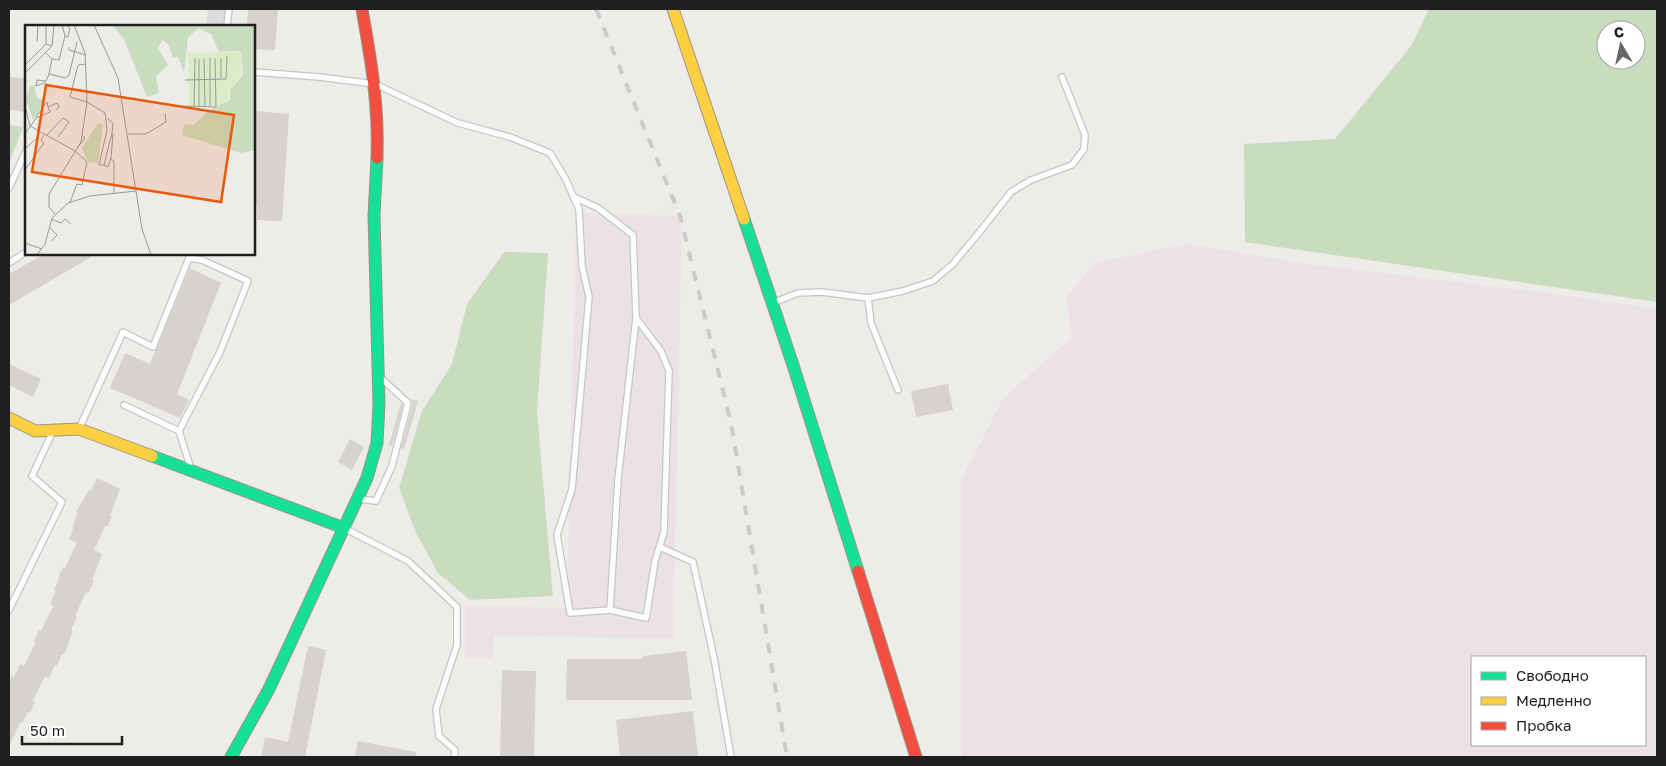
<svg xmlns="http://www.w3.org/2000/svg" width="1666" height="766" viewBox="0 0 1666 766" font-family="'Golos Text',sans-serif">
<style>
.industrial{fill:#ebe1e7;fill-rule:evenodd}
.religious{fill:#dcdbd9}
.forest{fill:#c9dcbe;fill-rule:evenodd}
.building{fill:#d5d2cf}
.lines{fill:none;stroke-linecap:round;stroke-linejoin:round}
.lane-casing{stroke:#c6c6c4;stroke-width:8}
.fast-casing{stroke:#969780;stroke-width:13}
.slow-casing{stroke:#969780;stroke-width:13}
.jam-casing{stroke:#969780;stroke-width:13}
.lane{stroke:#fcfcfc;stroke-width:5.5}
.fast{stroke:#16e098;stroke-width:11}
.slow{stroke:#ffcf43;stroke-width:11}
.jam{stroke:#f24e42;stroke-width:11}
.rail{stroke:#cbcbca;stroke-width:4;stroke-dasharray:10 10;stroke-linecap:butt}
.inset-road{fill:none;stroke:#9b9a98;stroke-width:1}
.view{fill:#e8590c;fill-opacity:0.15;stroke:#e8590c;stroke-width:2.5}
.inset-edge{fill:none;stroke:#1f1f1f;stroke-width:2.5}
</style>
<rect width="100%" height="100%" fill="#eeece8"/>
<!-- industrial -->
<g class="industrial">
<path d="M576,213L682,216L673,639L494,635L493,658H465L466,606L567,608Z"/>
<path d="M1187,244L1307,264L1540,292L1657,309V757H962L961,480L1004,397L1071,339L1067,296L1095,263ZM1472,657H1645V745H1472Z"/>
</g>
<!-- religious -->
<path class="religious" d="M208,9H229L227,26H206Z"/>
<!-- forest -->
<g class="forest">
<path d="M1429,9H1657V302L1245,242L1244,144L1335,139L1411,46ZM1606,30H1636V60H1606Z"/>
<path d="M9,125L23,127L9,163Z"/>
<path d="M504,252L548,253L537,412L553,596L470,600L438,573L416,533L399,488L422,411L452,364L467,304Z"/>
</g>
<!-- building -->
<g class="building">
<path d="M248,9H278L275,50L254,49V26H247Z"/>
<path d="M9,77L26,78V112L9,110Z"/>
<path d="M254,111L289,114L282,221L257,220V205H254Z"/>
<path d="M44,254H96L9,305V274Z"/>
<path d="M190,268L221,283L177,394L189,400L180,418L110,388L125,353L150,364Z"/>
<path d="M9,364L41,379L33,397L9,385Z"/>
<path d="M948,384L953,410L916,417L911,391Z"/>
<path d="M411,399L418,401L404,449L401,448L413,404Z"/>
<path d="M401,403L403,405L392,446L389,445Z"/>
<path d="M350,439L364,447L352,470L338,462Z"/>
<path d="M97,478L120,489L110,515L112,516L107,527L105,526L94,550L102,554L92,580L94,581L88,593L86,592L75,616L77,617L71,630L73,631L68,643L69,644L64,655L62,654L57,666L55,665L49,678L45,676L33,701L35,702L30,713L28,712L22,723L20,722L9,747V683L12,676L14,677L20,664L24,666L36,642L34,641L39,630L41,631L53,606L50,604L56,591L54,590L59,579L58,578L63,567L65,568L77,542L69,539L74,526L73,525L78,513L76,512L89,490L91,491Z"/>
<path d="M308,646L326,650L305,757H261L265,737L288,742Z"/>
<path d="M686,651L692,700H566L567,659H643V656Z"/>
<path d="M502,670L536,671L534,757H500Z"/>
<path d="M693,711L698,757H620L616,720Z"/>
<path d="M358,741L416,752V757H355Z"/>
</g>
<g class="lines">
<!-- lane casing -->
<g class="lane-casing">
<g id="lane">
<path d="M227,26L229,9"/>
<path d="M254,72L319,77L375,84L458,123L510,137L550,153L565,178L579,209L582,266L589,297L572,489L557,535L570,613L610,610L618,479L636,318L633,235L598,208L574,197"/>
<path d="M9,188L26,151"/>
<path d="M9,263L26,252"/>
<path d="M868,298L871,323L898,390"/>
<path d="M775,302L798,293L822,292L868,298L903,291L933,281L953,264L982,229L1011,192L1031,180L1072,165L1084,149L1085,135L1062,77"/>
<path d="M124,405L179,431L191,469"/>
<path d="M79,429L123,332L153,347L189,258L202,260L248,281L220,352L179,431"/>
<path d="M359,499L376,501L392,466L408,403L380,377"/>
<path d="M344,528L408,561L457,607V645L436,709L439,736L455,750L454,757"/>
<path d="M660,547L693,562L714,658L731,757"/>
<path d="M9,610L62,502L32,476L53,431"/>
<path d="M610,610L646,618L655,561L664,532L669,371L661,351L636,318"/>
</g>
</g>
<!-- fast casing -->
<g class="fast-casing">
<g id="fast">
<path d="M744,219L792,362L858,571"/>
<path d="M152,456L344,528"/>
<path d="M231,757L269,689L367,478L377,443L379,404L374,215L377,158"/>
</g>
</g>
<!-- slow casing -->
<g class="slow-casing">
<g id="slow">
<path d="M673,9L744,219"/>
<path d="M9,418L35,431L79,429L152,456"/>
</g>
</g>
<!-- jam casing -->
<g class="jam-casing">
<g id="jam">
<path d="M362,9C371,60 379,106 377,158"/>
<path d="M858,571L916,757"/>
</g>
</g>
<!-- lane -->
<use href="#lane" class="lane"/>
<!-- fast -->
<use href="#fast" class="fast"/>
<!-- slow -->
<use href="#slow" class="slow"/>
<!-- jam -->
<use href="#jam" class="jam"/>
<!-- rail -->
<path class="rail" d="M596,9L680,216L731,423L787,757"/>
</g>
<!-- overview -->
<g transform="translate(25 25)">
<rect width="230" height="230" fill="#eeece8"/>
<path d="M216,27V50L204,64L203,74L192,81H164L163,28Z" fill="#daebc7"/>
<path d="M87,0H230V125L216,128L157,110L159,99L169,100L183,86L205,75V65L218,50L216,26L194,27L186,9L173,3L163,13L159,47L153,32L148,33L144,20L137,15L133,23L143,40L131,51L134,68L122,72L99,14ZM9,60L12,73L21,75L8,95L1,74L5,61ZM73,98L78,99L73,138L63,137L57,123Z" fill="#c9dcbe"/>
<path class="inset-road" d="M21,0V19L27,21M69,0L93,53L117,204L126,230M40,11L43,12L45,3L41,0M12,16L13,0M44,22V25L61,30M21,28L27,34L24,49L40,53L44,50L52,17M185,33V82M196,33V54M27,34L34,35L40,11L37,0M174,34V82M179,34L180,82M61,39L53,40L45,72L62,77L80,88L82,105L74,140H79L87,108L88,98L82,93M0,40L21,19M0,48L27,21L29,0M160,55L201,54L202,31M20,56L12,55L11,61L19,58L22,54L24,49M0,81L5,101M160,81L191,82L190,33M169,82L170,33M11,92L22,77L23,82M5,101L50,126L62,137L57,160L52,159L45,177M0,109L11,93L25,87L23,82L32,78L34,82L31,85M103,109H121L141,97L140,88M22,110L38,93L44,97L33,112M52,123L60,113L57,110M0,124L12,113M86,134L89,136V168M79,140L83,142L86,133L88,109M0,145L19,118L16,115L19,110M30,189L24,182V169L56,117L62,77L60,28L49,0M26,194L36,198L40,194L46,199M25,203L32,210L26,216M0,218L17,224M12,230L20,219L27,193L43,178L65,171L111,166"/>
<path class="view" d="M21,60L209,90L196,177L7,147Z"/>
<rect width="230" height="230" class="inset-edge"/>
</g>
<!-- border -->
<rect width="1666" height="766" fill="none" stroke="#1f1f1f" stroke-width="20"/>
<!-- legend -->
<rect x="1471" y="656" width="175" height="90" fill="#ffffff" stroke="#a5a5a5"/>
<rect x="1481" y="672" width="25" height="8" fill="#16e098" stroke="#a5a5a5"/>
<text x="1516" y="681" font-size="15" fill="#1f1f1f">Свободно</text>
<rect x="1481" y="697" width="25" height="8" fill="#ffcf43" stroke="#a5a5a5"/>
<text x="1516" y="706" font-size="15" fill="#1f1f1f">Медленно</text>
<rect x="1481" y="722" width="25" height="8" fill="#f24e42" stroke="#a5a5a5"/>
<text x="1516" y="731" font-size="15" fill="#1f1f1f">Пробка</text>
<!-- north arrow -->
<g transform="translate(1621 45) rotate(351)"><circle r="24" fill="#ffffff" stroke="#a5a5a5"/>
<path d="M0-4L9 19L0 12L-9 19Z" fill="#676765"/>
<text y="-8" font-size="14" font-weight="bold" text-anchor="middle" fill="#1f1f1f">С</text>
</g>
<!-- scale -->
<path d="M22 736v8h100v-8" fill="none" stroke="#1f1f1f" stroke-width="2.5"/>
<text x="30" y="736" font-size="15" fill="#1f1f1f" stroke="#ffffff" stroke-width="4" paint-order="stroke">50 m</text>
</svg>
